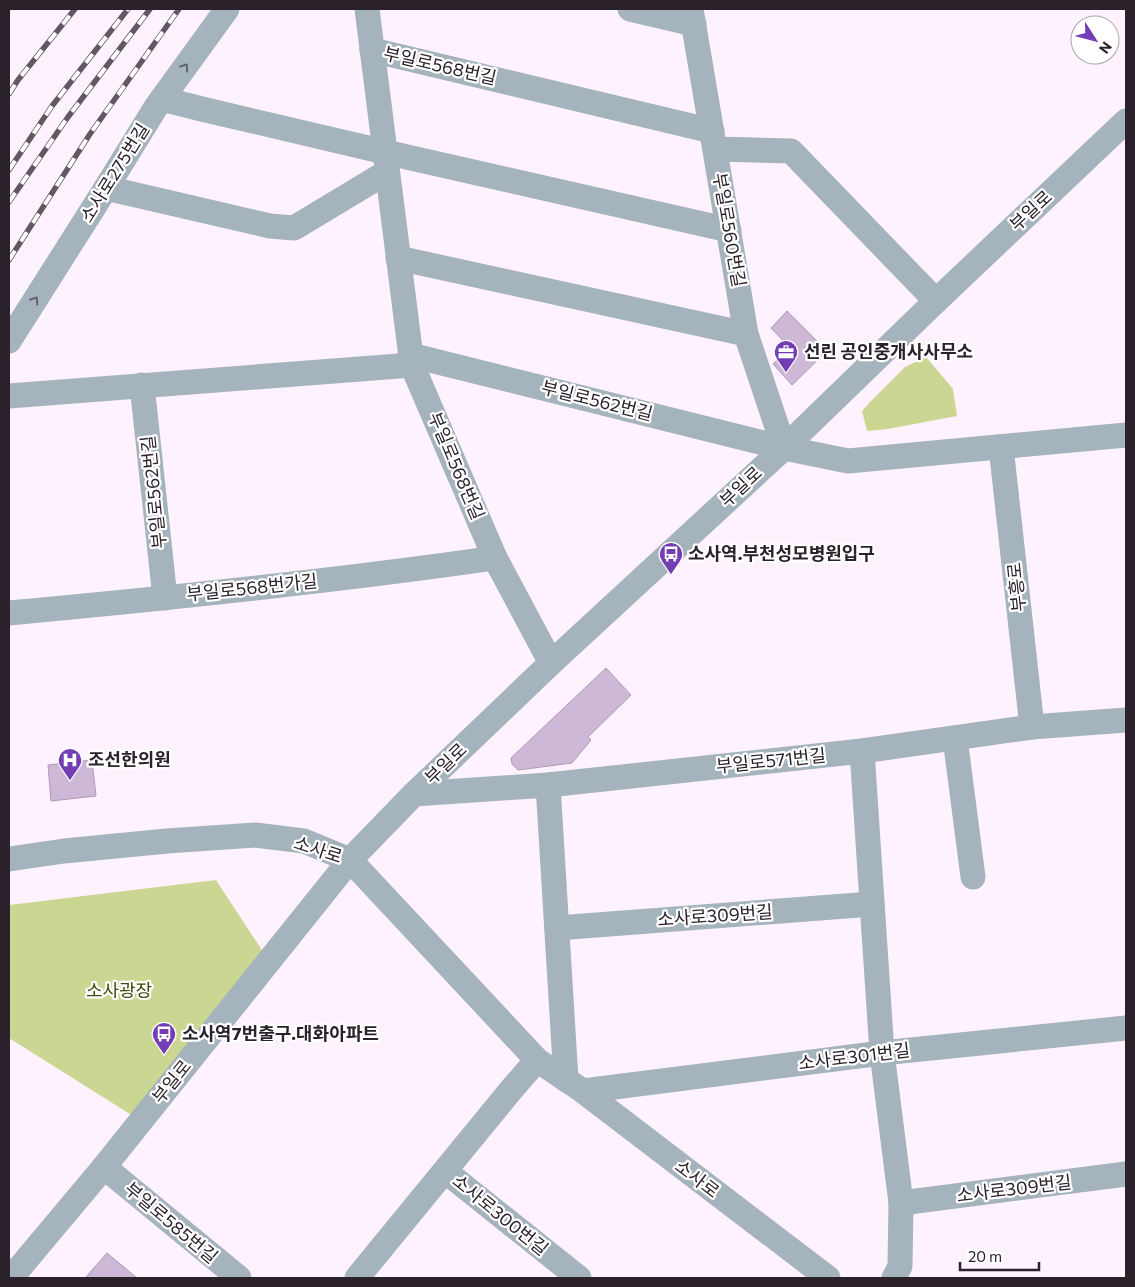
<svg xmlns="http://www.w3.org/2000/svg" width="1135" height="1287" viewBox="0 0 1135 1287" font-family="Commissioner,'Noto Sans KR',sans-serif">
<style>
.green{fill:#cbd692}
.building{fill:#ceb8d7;stroke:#ae99b6}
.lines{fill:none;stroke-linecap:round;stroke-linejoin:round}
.minor{stroke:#a5b3bd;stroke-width:25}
.rail-casing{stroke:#625862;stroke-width:5.5}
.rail{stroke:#fff;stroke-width:4;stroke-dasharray:11;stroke-linecap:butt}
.oneway{stroke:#62636d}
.labels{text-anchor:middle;stroke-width:4.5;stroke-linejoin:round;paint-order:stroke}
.street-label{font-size:18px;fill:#2b212b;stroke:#fff}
.poi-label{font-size:18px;font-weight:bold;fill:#2b212b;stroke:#fff;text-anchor:start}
.park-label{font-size:18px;fill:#42490d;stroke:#fff}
</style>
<rect width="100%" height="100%" fill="#fdf2fe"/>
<!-- green -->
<g class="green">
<path d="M926,357L953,389L957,416L888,429L867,431L862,411L872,400L905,367Z"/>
<path d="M216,880L269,961L141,1121L9,1038V905Z"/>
</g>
<!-- building -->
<g class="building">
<path d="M787,311L827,351L792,385L773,364L790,348L771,328Z"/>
<path d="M606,668L631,695L588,737L591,740L572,763L518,770L512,764L511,758Z"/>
<path d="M92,760L96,796L51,801L48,765Z"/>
<path d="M107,1253L137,1278H85Z"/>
</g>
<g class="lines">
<!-- minor -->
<g class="minor">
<path d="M367,9L412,365L495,558L551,663"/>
<path d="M630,9L694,24"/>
<path d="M691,9L746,334L784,448"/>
<path d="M372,50L712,131"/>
<path d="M162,99L206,110L385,152L729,230"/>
<path d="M715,149L791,151L936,301"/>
<path d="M106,188L270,226L294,228L387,172"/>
<path d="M398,258L746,334"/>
<path d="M9,341L106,188L156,107L227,9"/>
<path d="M410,355L784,448L848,461L1126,435"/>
<path d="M142,385L165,598"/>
<path d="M9,396L412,365"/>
<path d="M1001,447L1032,727"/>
<path d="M9,613C171,598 334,581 495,558"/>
<path d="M955,738L973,877"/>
<path d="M862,751L882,1053L901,1203L900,1266L894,1278"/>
<path d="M548,785L566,1080"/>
<path d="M414,794L548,785L862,751L1032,727L1126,720"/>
<path d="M9,859L64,851L167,841L255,835L304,841L350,860L537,1060L583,1091L828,1278"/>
<path d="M557,928L872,904"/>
<path d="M583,1091L882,1053L1126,1028"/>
<path d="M104,1167L239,1278"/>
<path d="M445,1171L579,1278"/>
<path d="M901,1203L1126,1174"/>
<path d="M11,1278L104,1167L350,860L414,794L551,663L784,448L936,301L1126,121"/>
<path d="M357,1278L511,1090L537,1060"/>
</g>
<!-- rail casing -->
<g class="rail-casing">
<g id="rail">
<path d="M9,94L18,80L75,9"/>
<path d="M9,170L52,106L128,9"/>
<path d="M9,202L68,117L150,9"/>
<path d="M9,260L90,134L179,9"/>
</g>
</g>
<!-- rail -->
<use href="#rail" class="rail"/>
</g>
<!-- one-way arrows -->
<defs><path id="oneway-chevron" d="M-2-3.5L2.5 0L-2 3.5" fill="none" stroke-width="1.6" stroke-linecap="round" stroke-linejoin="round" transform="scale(1.25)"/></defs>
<g class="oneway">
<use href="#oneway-chevron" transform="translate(185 67) rotate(-54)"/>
<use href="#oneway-chevron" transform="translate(35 300) rotate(-57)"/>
</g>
<!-- icons -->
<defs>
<g id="office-pin" transform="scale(1.25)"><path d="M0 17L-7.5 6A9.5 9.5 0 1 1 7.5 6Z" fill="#733db4" stroke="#fff"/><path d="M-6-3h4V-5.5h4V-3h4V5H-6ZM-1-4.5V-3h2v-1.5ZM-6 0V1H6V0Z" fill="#fff"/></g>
<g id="bus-pin" transform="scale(1.25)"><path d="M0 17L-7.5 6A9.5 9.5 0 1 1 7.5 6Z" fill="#733db4" stroke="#fff"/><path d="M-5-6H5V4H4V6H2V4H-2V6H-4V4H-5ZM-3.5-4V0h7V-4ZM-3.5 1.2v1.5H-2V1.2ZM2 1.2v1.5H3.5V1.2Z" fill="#fff"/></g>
<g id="hospital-pin" transform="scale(1.25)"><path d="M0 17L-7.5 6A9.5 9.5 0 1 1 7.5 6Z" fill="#733db4" stroke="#fff"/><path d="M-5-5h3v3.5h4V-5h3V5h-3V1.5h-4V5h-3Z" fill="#fff"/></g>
</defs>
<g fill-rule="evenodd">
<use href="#office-pin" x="786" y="352"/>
<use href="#bus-pin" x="671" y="554"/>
<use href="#hospital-pin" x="70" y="760"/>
<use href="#bus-pin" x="164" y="1034"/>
</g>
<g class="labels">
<!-- street labels -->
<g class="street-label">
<text transform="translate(440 66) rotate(13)" y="6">부일로568번길</text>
<text transform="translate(115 173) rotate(-58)" y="6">소사로275번길</text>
<text transform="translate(1031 211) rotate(-43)" y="6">부일로</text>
<text transform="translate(729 230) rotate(80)" y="6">부일로560번길</text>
<text transform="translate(597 401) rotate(14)" y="6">부일로562번길</text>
<text transform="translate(456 466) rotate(67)" y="6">부일로568번길</text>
<text transform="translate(741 487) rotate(-43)" y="6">부일로</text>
<text transform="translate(154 492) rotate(-96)" y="6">부일로562번길</text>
<text transform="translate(1017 587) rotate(-96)" y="6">부흥로</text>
<text transform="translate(252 588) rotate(-6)" y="6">부일로568번가길</text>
<text transform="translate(771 761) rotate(-6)" y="6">부일로571번길</text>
<text transform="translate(446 764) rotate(-44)" y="6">부일로</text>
<text transform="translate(318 850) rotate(18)" y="6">소사로</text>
<text transform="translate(715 916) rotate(-4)" y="6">소사로309번길</text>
<text transform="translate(854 1057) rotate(-7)" y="6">소사로301번길</text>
<text transform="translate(172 1082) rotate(-51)" y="6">부일로</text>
<text transform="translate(697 1179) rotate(37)" y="6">소사로</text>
<text transform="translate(1014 1189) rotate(-7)" y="6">소사로309번길</text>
<text transform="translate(500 1215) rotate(39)" y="6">소사로300번길</text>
<text transform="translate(171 1223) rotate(40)" y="6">부일로585번길</text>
</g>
<!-- poi labels -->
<g class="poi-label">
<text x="804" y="358">선린 공인중개사사무소</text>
<text x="688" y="560">소사역.부천성모병원입구</text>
<text x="88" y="766">조선한의원</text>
<text x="182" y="1040">소사역7번출구.대화아파트</text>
</g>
<!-- park labels -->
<g class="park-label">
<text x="119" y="997">소사광장</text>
</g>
</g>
<!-- border -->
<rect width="1135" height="1287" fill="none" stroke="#2b212b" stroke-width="20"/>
<!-- north arrow -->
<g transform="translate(1095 40) rotate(126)"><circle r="24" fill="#ffffff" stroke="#aaa6aa"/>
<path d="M0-4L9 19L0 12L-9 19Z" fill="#733db4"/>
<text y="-8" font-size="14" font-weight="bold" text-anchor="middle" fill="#2b212b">N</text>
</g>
<!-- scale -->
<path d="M960 1262v8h79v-8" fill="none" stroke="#2b212b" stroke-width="2.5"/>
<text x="968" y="1262" font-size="15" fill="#2b212b" stroke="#ffffff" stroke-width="4" paint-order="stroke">20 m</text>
</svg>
